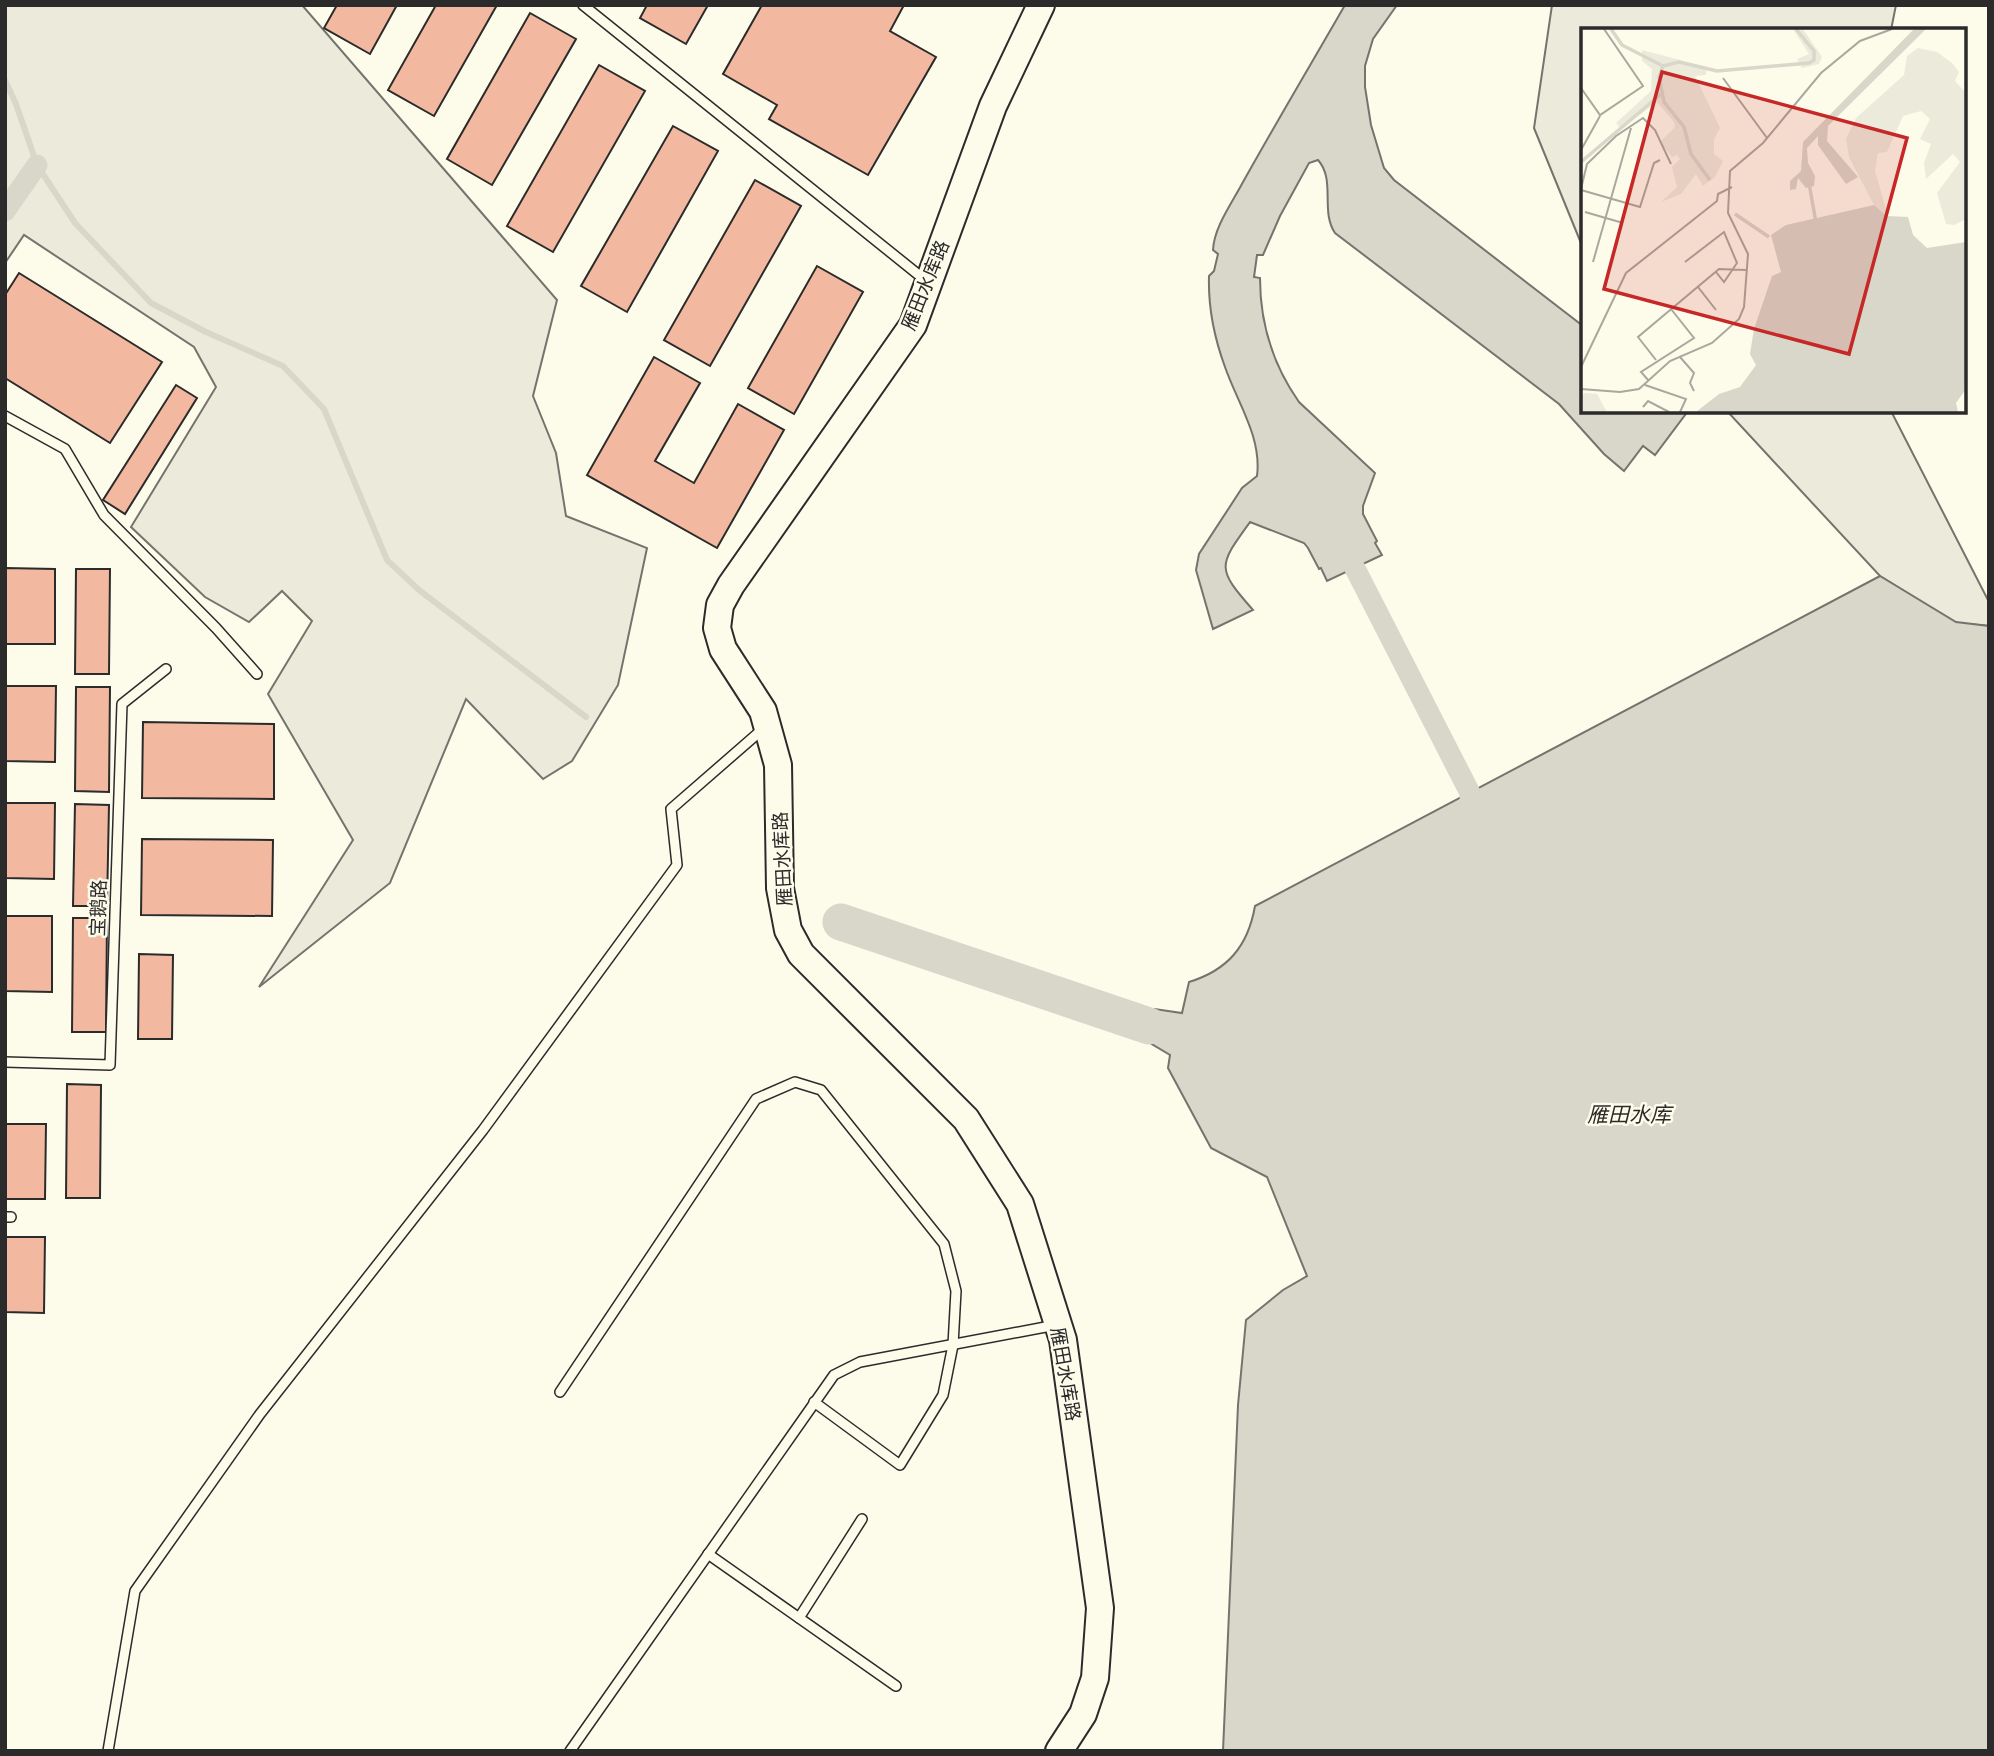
<svg xmlns="http://www.w3.org/2000/svg" width="1994" height="1756" viewBox="0 0 1994 1756" font-family="'Crimson Pro','Noto Sans SC',serif">
<style>
.green{fill:#ecebdb;stroke:#74746e;stroke-width:2}
.water{fill:#d8d7c9;stroke:#74746e;stroke-width:2}
.lines{fill:none;stroke-linecap:round;stroke-linejoin:round}
.stream{stroke:#d8d7c9;stroke-width:6}
.canal{stroke:#d8d7c9;stroke-width:21}
.river{stroke:#d8d7c9;stroke-width:37}
.building{fill:#f2b8a0;stroke:#2b2b2b;stroke-width:2}
.lane-casing{stroke:#2b2b2b;stroke-width:12}
.secondary-casing{stroke:#2b2b2b;stroke-width:30}
.lane{stroke:#fdfbea;stroke-width:9}
.secondary{stroke:#fdfbea;stroke-width:26}
.labels{text-anchor:middle;stroke-width:5;stroke-linejoin:round;paint-order:stroke}
.street-label{font-size:19px;fill:#2b2b2b;stroke:#fdfbea}
.water-label{font-size:21px;font-style:italic;fill:#2b2b2b;stroke:#fdfbea}
.inset-river{fill:none;stroke:#d8d7c9;stroke-width:3.5}
.inset-road{fill:none;stroke:#a9a89e;stroke-width:2}
.view{fill:#c62828;fill-opacity:0.15;stroke:#c62828;stroke-width:3.5}
.inset-edge{fill:none;stroke:#2b2b2b;stroke-width:3.5}
</style>
<rect width="100%" height="100%" fill="#fdfbea"/>
<!-- green -->
<g class="green">
<path d="M5,5H302L557,300L533,396L556,453L566,516L647,548L618,685L572,761L543,779L466,699L390,883L259,987L353,840L268,694L312,621L282,591L249,622L205,597L131,527L216,387L194,347L24,235L5,263Z"/>
<path d="M1552,5H1896L1891,30H1583V248L1534,128Z"/>
<path d="M1727,411H1891L1989,602V626L1956,623L1880,576Z"/>
</g>
<!-- water -->
<g class="water">
<path d="M1345,5H1397L1373,39L1365,66V87L1371,125L1384,168L1394,180L1583,326V411H1688L1655,455L1643,446L1624,471L1604,454L1559,404L1335,233C1320,211 1336,180 1318,160L1309,163L1280,216L1263,255H1257L1254,277L1260,278C1260,323 1273,365 1299,402L1375,473L1363,506V514L1377,541L1375,543L1382,555L1327,581L1321,568L1319,569L1308,548L1304,543L1250,522C1218,566 1216,568 1253,610L1213,629L1196,570L1199,554L1242,488L1257,476C1262,437 1237,402 1225,367C1214,337 1208,308 1209,276L1214,271L1218,254L1213,250C1214,227 1232,203 1243,182C1276,123 1311,64 1345,5Z"/>
<path d="M1880,576L1956,622L1989,626V1751H1223L1238,1405L1246,1320L1283,1290L1307,1276L1267,1177L1211,1148L1168,1068L1170,1055L1145,1040L1155,1009L1182,1013L1189,982C1228,970 1248,946 1255,906Z"/>
</g>
<g class="lines">
<!-- stream -->
<path class="stream" d="M5,80L16,104L37,165L75,223L151,303L206,332L283,366L324,409L387,560L419,590L586,717"/>
<!-- canal -->
<g class="canal">
<path d="M5,211L37,165"/>
<path d="M1342,543L1470,793L1471,819"/>
</g>
<!-- river -->
<path class="river" d="M841,922L1149,1026"/>
</g>
<!-- building -->
<g class="building">
<path d="M337,5H397L370,54L324,28Z"/>
<path d="M436,5H497L434,116L388,90Z"/>
<path d="M647,5H708L686,44L640,18Z"/>
<path d="M762,5H904L890,31L936,57L868,175L769,119L777,105L723,74Z"/>
<path d="M530,13L576,39L492,185L447,159Z"/>
<path d="M599,65L645,91L553,252L507,226Z"/>
<path d="M673,126L718,151L627,312L581,286Z"/>
<path d="M755,180L801,206L710,366L664,340Z"/>
<path d="M817,266L863,292L794,414L748,388Z"/>
<path d="M19,273L162,362L110,443L5,378V295Z"/>
<path d="M654,357L700,383L655,461L694,483L738,404L784,430L717,548L587,475Z"/>
<path d="M176,385L197,398L125,514L103,500Z"/>
<path d="M5,568L55,569V644H5Z"/>
<path d="M76,569H110L109,674H75Z"/>
<path d="M5,686H56L55,762L5,761Z"/>
<path d="M76,687H110L109,792L75,791Z"/>
<path d="M143,722L274,724V799L142,798Z"/>
<path d="M5,803H55L54,879L5,878Z"/>
<path d="M75,804L109,805L107,906H73Z"/>
<path d="M142,839L273,840L272,916L141,915Z"/>
<path d="M5,916H52V992L5,991Z"/>
<path d="M73,918H107L106,1032H72Z"/>
<path d="M139,954L173,955L172,1039H138Z"/>
<path d="M67,1084L101,1085L100,1198H66Z"/>
<path d="M5,1124H46L45,1199H5Z"/>
<path d="M5,1237H45L44,1313L5,1312Z"/>
</g>
<g class="lines">
<!-- lane casing -->
<g class="lane-casing">
<g id="lane">
<path d="M583,5L925,280"/>
<path d="M5,416L65,449L104,515L216,628L257,674"/>
<path d="M5,1062L110,1065L122,704L166,669"/>
<path d="M5,1217H11"/>
<path d="M560,1392L756,1099L795,1082L821,1090L944,1244L956,1291L953,1345L943,1395L900,1465L814,1402"/>
<path d="M708,1554L896,1686"/>
<path d="M799,1618L862,1519"/>
<path d="M108,1751L135,1591L260,1414L483,1130L677,865L671,809L764,728"/>
<path d="M570,1751L834,1375L860,1362L1056,1325"/>
</g>
</g>
<!-- secondary casing -->
<g class="secondary-casing">
<path id="secondary" d="M1041,5L993,106L913,325L731,585L720,605L717,628L723,649L763,711L778,765L780,888L788,930L801,954L966,1119L1020,1204L1063,1340L1100,1608L1095,1678L1083,1714L1059,1751"/>
</g>
<!-- lane -->
<use href="#lane" class="lane"/>
<!-- secondary -->
<use href="#secondary" class="secondary"/>
</g>
<g class="labels">
<!-- street labels -->
<g class="street-label">
<text transform="translate(925 285) rotate(-68)" y="7">雁田水库路</text>
<text transform="translate(782 859) rotate(-93)" y="7">雁田水库路</text>
<text transform="translate(98 908) rotate(-88)" y="7">宝鹅路</text>
<text transform="translate(1066 1374) rotate(80)" y="7">雁田水库路</text>
</g>
<!-- water labels -->
<g class="water-label">
<text x="1629" y="1122">雁田水库</text>
</g>
</g>
<!-- overview -->
<g transform="translate(1581 28)">
<rect width="385" height="385" fill="#fdfbea"/>
<path d="M212,1H222L241,29L238,36L221,40L216,31L228,26ZM337,20L356,24L371,35L378,44L374,53L385,65V191L373,197L365,196L356,165L379,134L372,126L345,151L343,135L350,116L339,111L349,91L340,83L322,88L306,124L297,125L294,143L307,188L293,177L268,129L265,111L275,90L323,47L326,28ZM61,22L126,39L125,47L114,48L139,100L133,111V126L142,133L134,149L122,158L115,146L100,166L80,174L96,159L91,139L99,131L96,127L91,129L79,114L94,99L93,94L76,74L40,101L35,95L70,63L71,41L61,33ZM4,365L16,366L26,384H0V368Z" fill="#ecebdb"/>
<path d="M333,1H345L247,98L246,113L277,149L265,156L237,117V108L226,120L227,135L234,148L233,158L225,160L217,150L215,161L209,162V153L220,143L222,114ZM293,177L306,188L327,189L332,207L346,220L385,214V361L375,375L377,384H115L138,366L159,359L175,337L169,326L173,301L191,248L200,244L190,207L205,197Z" fill="#d8d7c9"/>
<path class="inset-river" d="M30,1L41,17L82,38M0,134L80,66M129,152L110,126L103,99L83,74L78,49L82,38L98,34L136,43L228,35L233,32V23L215,1M228,155L235,195M154,186L188,209"/>
<path class="inset-road" d="M142,50L186,110M0,60L19,87L62,58L23,1M0,122L19,88M0,161L6,136L35,108L62,90L74,102L90,136M0,162L59,179L73,135L79,132M4,184L42,195M12,234L50,100M104,234L143,204L156,235L143,254L135,244M117,259L135,282M99,329L113,345L109,355L113,363M75,332L57,309L138,241L165,242M0,339L45,245L136,173L137,166L151,159M68,353L60,344L113,310L90,281M64,357L105,371L99,384M0,361L39,364L58,361L89,333L131,315L158,291L163,279L167,226L147,185L149,143L182,115L240,45L279,13L311,1M62,379L67,373L88,384"/>
<path class="view" d="M81,44L326,110L268,326L23,261Z"/>
<rect width="385" height="385" class="inset-edge"/>
</g>
<!-- border -->
<rect width="1994" height="1756" fill="none" stroke="#2b2b2b" stroke-width="14"/>
</svg>
